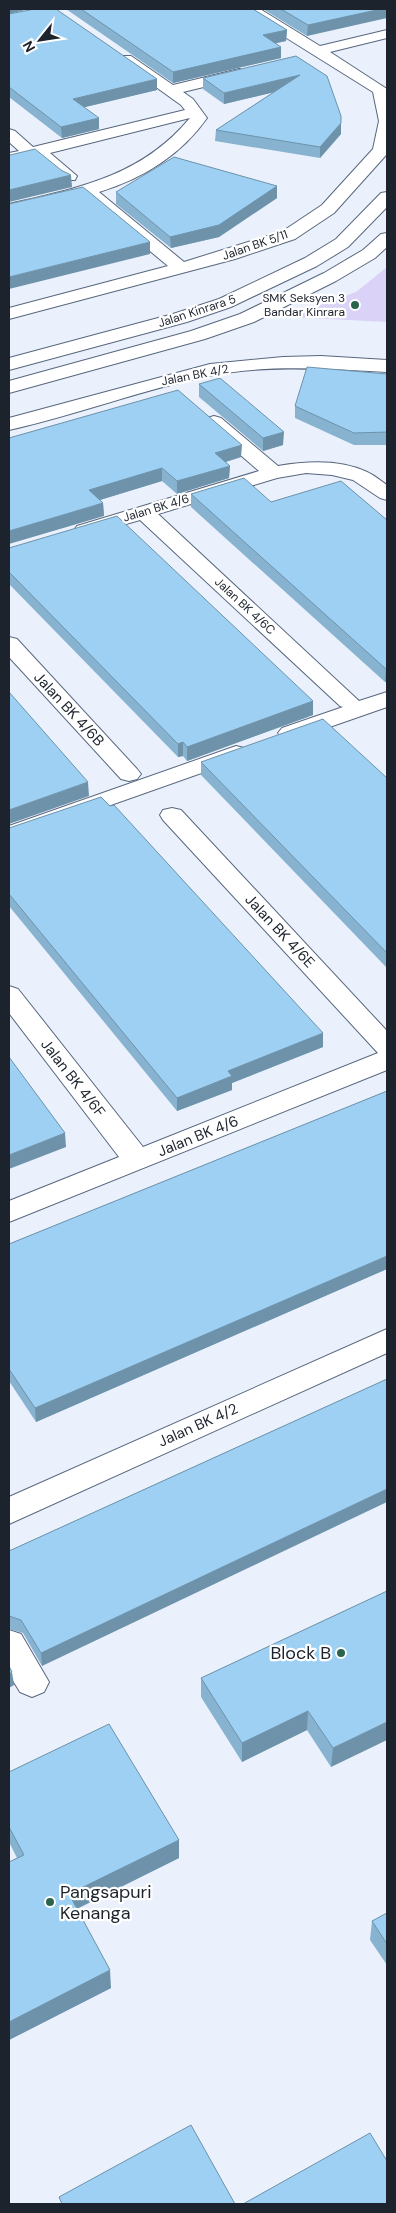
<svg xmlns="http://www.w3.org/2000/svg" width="396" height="2213" viewBox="0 0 396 2213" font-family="'DM Sans',sans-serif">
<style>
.green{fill:#dad2f7}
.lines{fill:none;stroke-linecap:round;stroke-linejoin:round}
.minor-casing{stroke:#58677e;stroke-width:2}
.major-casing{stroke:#58677e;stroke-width:2}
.minor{fill:#fff;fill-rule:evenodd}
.major{fill:#fff;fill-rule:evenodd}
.wall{fill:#87b3d1}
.shaded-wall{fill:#6e92aa}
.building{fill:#9dd0f3;stroke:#6e92aa}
.poi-dot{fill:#2b644c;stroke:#fff;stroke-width:2}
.labels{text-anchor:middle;stroke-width:4.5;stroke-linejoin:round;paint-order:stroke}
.far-street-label{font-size:12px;fill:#1d232d;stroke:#fff}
.far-poi-label{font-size:12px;fill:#1d232d;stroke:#fff;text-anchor:end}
.street-label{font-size:15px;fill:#1d232d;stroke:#fff}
.near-poi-label{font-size:18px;fill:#1d232d;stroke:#fff;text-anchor:end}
</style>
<rect width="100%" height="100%" fill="#eaf1fc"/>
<!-- green -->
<path class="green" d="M387,267V322L288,317L356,292Z"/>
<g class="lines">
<!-- minor casing -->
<g class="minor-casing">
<g id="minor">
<path d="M243,9H260L320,46L387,30V38L330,52L387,89V154L334,213L295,239L235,259L9,319V308L168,266L84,196L9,214V204C79,188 142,176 190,118L50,153L77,176L75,180H63L34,157L9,163V153L19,151L9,142V129L15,131L33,147L185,110L181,105L121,62L118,59L121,56H131L173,85L239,69L245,71L247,74L245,77L183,92L193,99L207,118C181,155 142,179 99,192L184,262L283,231L322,205L373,149L379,121L373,92L245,12Z"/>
<path d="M321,356L387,360V372C328,369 267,364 208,376C141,390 76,415 9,430V418L210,364L283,357Z"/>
<path d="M214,416L221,418L278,466C307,461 340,459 367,472C374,475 381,481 387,485V500L380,498L353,480L332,475L306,473L277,478L158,514L359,701L387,692V707L298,738L290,740L282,738L278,733L282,728L343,707L340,706L140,520L84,536L77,534L74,530L77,526L259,471L207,426L204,422L207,418Z"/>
<path d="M9,637L17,639L137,769L141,774L137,779L129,781L121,779L9,657Z"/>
<path d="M236,746L244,748L248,753L244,758L9,841V826Z"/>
<path d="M172,808L181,810L387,1031V1070L9,1222V1201L119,1157L9,1013V986L18,989L143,1147L378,1053L163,820L160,815L163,810Z"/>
<path d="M387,1329V1353L9,1524V1497Z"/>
<path d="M9,1630L21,1634L49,1682L44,1692L32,1697L20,1692L9,1674Z"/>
</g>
</g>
<!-- major casing -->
<g class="major-casing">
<g id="major">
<path d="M387,192V207L348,247L317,266L231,307L187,322L9,370V358L173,314L219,299L305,258L336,239L381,193Z"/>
<path d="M387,233V247L375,258L336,281L254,322L205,339L9,393V381L191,331L240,314L324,273L363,250L381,234Z"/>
</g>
</g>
<!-- minor -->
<use href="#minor" class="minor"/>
<!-- major -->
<use href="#major" class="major"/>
</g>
<!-- wall -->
<g class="wall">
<path d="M66,9H253L287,30L286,41L276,43L281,58L173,83Z"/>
<path d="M263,9H387L307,36Z"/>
<path d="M9,14L157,90L84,107L99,129L62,138L9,97Z"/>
<path d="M296,56L341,134L320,158L215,141L216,130L274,92L224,104L203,89V78Z"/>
<path d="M277,186V198L219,237L171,248L116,204V192Z"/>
<path d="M387,374V445H354L295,418V406Z"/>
<path d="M199,384L283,445L263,451L199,397Z"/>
<path d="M9,438L241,457L226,462L230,466L229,478L177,494L162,481L100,500L103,503L104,516Z"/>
<path d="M191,494L271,502L387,520V681L385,682L191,507Z"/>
<path d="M9,548L313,715L187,761L183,756L178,757L9,584Z"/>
<path d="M201,762L387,778V968L201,775Z"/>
<path d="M9,828L323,1047L232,1083V1090L177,1111L9,906Z"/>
<path d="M387,1091V1269L36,1422L9,1381V1244Z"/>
<path d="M387,1379L42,1666L23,1633L9,1629V1551Z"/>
<path d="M387,1591L331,1767L307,1730L242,1762L201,1697V1678Z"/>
<path d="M9,1772L179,1840V1858L77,1909L111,1988L9,2040V1862L17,1858L9,1842Z"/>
<path d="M387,1913V1965L370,1940L372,1921Z"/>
</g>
<!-- shaded-wall -->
<g class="shaded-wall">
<path d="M9,9H29L9,14Z"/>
<path d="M381,9H387V18L307,36L308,25Z"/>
<path d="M287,30L286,41L263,46V35Z"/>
<path d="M281,47V58L173,83V72Z"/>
<path d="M300,75V86L224,104V93Z"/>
<path d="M157,79V90L73,110V99Z"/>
<path d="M99,118V129L62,138L61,127Z"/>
<path d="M341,123V134L320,158V147Z"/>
<path d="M71,175L72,187L9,202V190Z"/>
<path d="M277,186V198L219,237L171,248L170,237Z"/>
<path d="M150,242V254L9,289V277Z"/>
<path d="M284,432L283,445L263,451V438Z"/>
<path d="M242,445L241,457L215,465V453Z"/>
<path d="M230,466L229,478L177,494V481Z"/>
<path d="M162,468V481L90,503L89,490Z"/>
<path d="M103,503L104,516L9,544V531Z"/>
<path d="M386,669H387V681L385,682Z"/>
<path d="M313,701V715L187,761V747Z"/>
<path d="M183,742V756L178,757V744Z"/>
<path d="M88,782L89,796L9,824V810Z"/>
<path d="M323,1033V1047L232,1083V1090L177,1111V1098L228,1071Z"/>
<path d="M65,1133L66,1147L9,1169V1155Z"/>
<path d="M387,1256V1269L36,1422L35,1408Z"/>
<path d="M387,1489V1502L42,1666L41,1653Z"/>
<path d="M12,1672L14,1685L9,1688V1674Z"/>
<path d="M308,1711L307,1730L242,1762V1743Z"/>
<path d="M387,1722V1740L331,1767L333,1748Z"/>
<path d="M179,1840V1858L70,1912L69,1894Z"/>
<path d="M110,1970L111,1988L9,2040V2022Z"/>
</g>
<!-- building -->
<g class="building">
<path d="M35,9H56L157,79L73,99L99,118L61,127L9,87V14Z"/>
<path d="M81,9H253L287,30L263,35L281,47L173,72Z"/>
<path d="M281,9H381L308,25Z"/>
<path d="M296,56L327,76L341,116V123L320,147L216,130L300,75L224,93L203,78Z"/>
<path d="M35,149L61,170L71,175L9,190V154L10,155Z"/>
<path d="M174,157L277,186L219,225L170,237L116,192Z"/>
<path d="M83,187L150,242L9,277V204Z"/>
<path d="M307,367L387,374V432L354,433L295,406Z"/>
<path d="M220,378L284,432L263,438L199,384Z"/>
<path d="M178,390L242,445L215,453L230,466L177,481L162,468L89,490L103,503L9,531V438Z"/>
<path d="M244,478L271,502L341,481L387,520V669H386L191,494Z"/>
<path d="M117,516L313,701L187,747L183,742L178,744L9,572V548Z"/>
<path d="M9,692L88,782L9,810Z"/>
<path d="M323,719L387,778V953L201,762Z"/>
<path d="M101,797L110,806L114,805L323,1033L228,1071L232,1076L177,1098L9,894V828Z"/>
<path d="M9,1057L65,1133L9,1155Z"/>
<path d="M387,1091V1256L35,1408L9,1369V1244Z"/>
<path d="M387,1379V1489L41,1653L21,1620L9,1616V1551Z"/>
<path d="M387,1591V1722L333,1748L308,1711L242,1743L201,1678Z"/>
<path d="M9,1666L12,1672L9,1674Z"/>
<path d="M109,1724L179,1840L69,1894L110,1970L9,2022V1862L24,1855L9,1827V1772Z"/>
<path d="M387,1913V1944L372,1921Z"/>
<path d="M191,2125L235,2204H62L59,2197Z"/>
<path d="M370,2133L387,2161V2204H243Z"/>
</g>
<!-- markers -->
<g class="poi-dot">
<circle cx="355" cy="305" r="5"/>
<circle cx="341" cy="1653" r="5"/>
<circle cx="50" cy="1902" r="5"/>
</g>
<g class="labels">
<!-- far-street labels -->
<g class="far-street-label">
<text transform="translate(255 245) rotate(-19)" y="4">Jalan BK 5/11</text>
<text transform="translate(197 311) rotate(-18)" y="4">Jalan Kinrara 5</text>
<text transform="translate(195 375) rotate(-11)" y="4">Jalan BK 4/2</text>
<text transform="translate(156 508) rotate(-17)" y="4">Jalan BK 4/6</text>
<text transform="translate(245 606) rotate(43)" y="4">Jalan BK 4/6C</text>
</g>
<!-- far-poi labels -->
<g class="far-poi-label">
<text x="345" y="302">SMK Seksyen 3<tspan x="345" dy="14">Bandar Kinrara</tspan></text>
</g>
<!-- street labels -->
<g class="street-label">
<text transform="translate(69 709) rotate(47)" y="5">Jalan BK 4/6B</text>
<text transform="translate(280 931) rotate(47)" y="5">Jalan BK 4/6E</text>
<text transform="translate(73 1078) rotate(52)" y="5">Jalan BK 4/6F</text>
<text transform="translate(198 1136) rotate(-22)" y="5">Jalan BK 4/6</text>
<text transform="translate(198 1425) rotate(-24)" y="5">Jalan BK 4/2</text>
</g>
<!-- near-poi labels -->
<g class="near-poi-label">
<text x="331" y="1659">Block B</text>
<text x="60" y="1898" text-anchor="start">Pangsapuri<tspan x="60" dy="21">Kenanga</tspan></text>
</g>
</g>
<!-- border -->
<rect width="396" height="2213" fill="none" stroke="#1d232d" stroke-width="20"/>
<!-- north arrow -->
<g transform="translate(40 40) rotate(240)" stroke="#ffffff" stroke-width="4" paint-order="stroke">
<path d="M0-4L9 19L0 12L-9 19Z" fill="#1d232d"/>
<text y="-8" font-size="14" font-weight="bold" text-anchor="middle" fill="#1d232d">N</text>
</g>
</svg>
